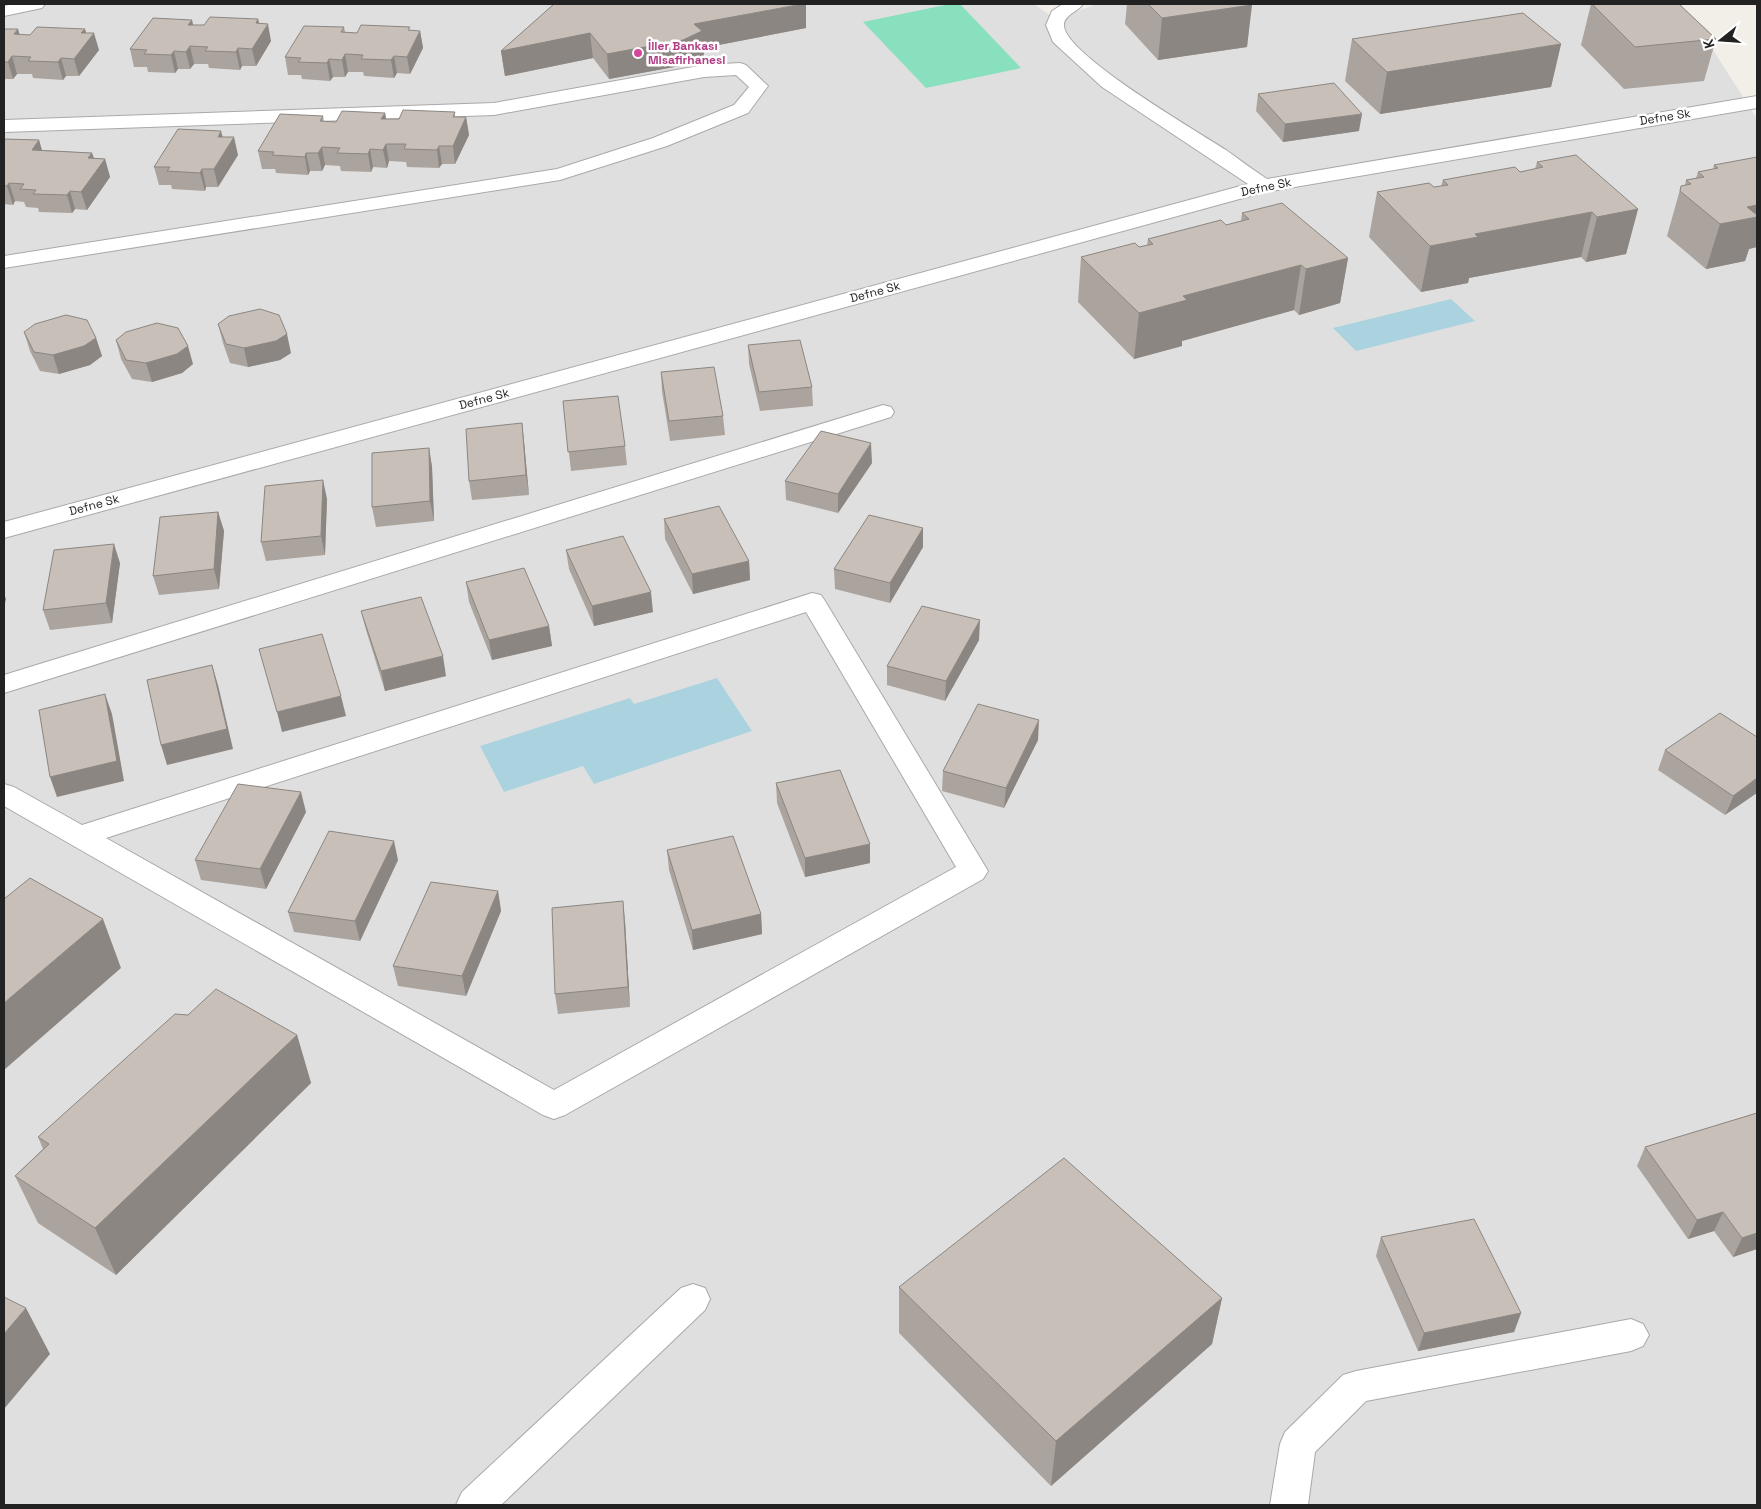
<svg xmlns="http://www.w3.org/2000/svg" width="1761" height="1509" viewBox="0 0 1761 1509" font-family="'Space Grotesk',sans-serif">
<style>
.residential{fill:#e0dfdf}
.pitch{fill:#88e0be}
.water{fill:#aad3df}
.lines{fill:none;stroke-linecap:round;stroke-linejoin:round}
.minor-casing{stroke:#a9a9a9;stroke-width:2}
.minor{fill:#fff;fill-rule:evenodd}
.wall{fill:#aba49e}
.shaded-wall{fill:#8b8681}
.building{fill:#c7bfb8;stroke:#8b8681}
.hotel-dot{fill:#d1479c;stroke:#fff;stroke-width:2}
.labels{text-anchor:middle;stroke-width:5;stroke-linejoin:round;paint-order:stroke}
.far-hotel-label{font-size:12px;font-weight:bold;fill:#b23c85;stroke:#fff;text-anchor:start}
.far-street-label{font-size:12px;fill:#222;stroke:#fff}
</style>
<rect width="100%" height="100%" fill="#f2efe9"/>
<!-- residential -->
<path class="residential" d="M4,4H1034L1055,19L1097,4H1674L1708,42L1757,119V1505H4Z"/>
<!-- pitch -->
<path class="pitch" d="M950,4H960L1021,68L926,88L863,22Z"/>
<!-- water -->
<g class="water">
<path d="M1451,299L1475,321L1356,351L1333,328Z"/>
<path d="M717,678L752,731L594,784L583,766L504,792L480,746L630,698L634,704Z"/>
</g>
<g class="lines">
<!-- minor casing -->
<g class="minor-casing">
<g id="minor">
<path d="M13,4H45L42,8L4,16V6Z"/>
<path d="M1063,4H1083C1078,12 1063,15 1064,26C1066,55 1198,132 1226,150C1240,160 1253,170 1267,179L1757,96V108L1265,192L4,538V522L1248,184L1102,87L1053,42L1046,25L1052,11Z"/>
<path d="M740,63L746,65L768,86L748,113L667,146L560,180L4,268V256L557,169L653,138L734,105L749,87L736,75L704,77L494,115L4,132V120L494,103L704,65Z"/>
<path d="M883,405L891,407L894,412L891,417L4,693V675Z"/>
<path d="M812,593L821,595L825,601L988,871L983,879L565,1115L554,1119L543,1115L4,806V784L14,787L82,825ZM806,612L956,867L554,1090L106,838Z"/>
<path d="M693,1284L705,1288L710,1299L705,1310L501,1505H456L462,1492L681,1288Z"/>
<path d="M1631,1319L1643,1324L1649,1335L1643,1346L1631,1351L1366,1401L1315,1452L1308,1505H1270L1280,1444L1285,1432L1343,1375L1356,1371Z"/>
</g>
</g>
<!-- minor -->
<use href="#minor" class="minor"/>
</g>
<!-- wall -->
<g class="wall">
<path d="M554,4L806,28L703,48L704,56L685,65L609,79L593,58L505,76L501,51Z"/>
<path d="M1127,4H1251L1247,47L1158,60L1125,24Z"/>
<path d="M1591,4H1679L1716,39L1704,81L1624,89L1581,45Z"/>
<path d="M258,19L259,23L271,41L256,66H242L240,70L209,68L208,64H194L190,69H178L175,73L148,72L147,67H134L130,49L193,25H204Z"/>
<path d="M344,27L345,32L357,33L410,31H420L423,48L410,74L397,73L394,78L364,76L363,72H348L345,77H333L330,81L302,79L301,75H288L285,57Z"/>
<path d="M4,29L19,35H30L85,29L86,33L99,50L79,76H66L63,80L33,78L32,74H17L13,79H4Z"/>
<path d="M1352,39L1561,44L1551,87L1380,114L1345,81Z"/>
<path d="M1258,94L1359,131L1283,142L1256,111Z"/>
<path d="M455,112V117H466L469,135L455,164H442L439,168L407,167L406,162L389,161L387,168L373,167L371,172L341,171L340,166L325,165L322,171H310L308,175L276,173L275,169H262L258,151L323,116L324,122H336L385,113L386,119H399Z"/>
<path d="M223,137L238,155L218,187H206L205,191L172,189L171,185H159L154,167Z"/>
<path d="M4,139L39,140L42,150L92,153L94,158L105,159L110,177L87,210L75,209L72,213L39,212L38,208L26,207L24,202L15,201L13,205L4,204Z"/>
<path d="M1757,157V247L1749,249L1745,261L1706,269L1667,236L1681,186L1685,185L1686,180L1696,178L1698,172L1713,169L1714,165Z"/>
<path d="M1537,162L1638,209L1626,254L1586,262L1581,257L1469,278L1468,283L1421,292L1369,237L1377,192L1434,187L1441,186L1443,180L1520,172L1535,169Z"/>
<path d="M1242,213L1348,258L1340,303L1299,315L1294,310L1182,341V346L1134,359L1078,302L1081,257L1139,247L1147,245L1148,239L1226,225L1241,221Z"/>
<path d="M218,324L291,353L280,360L248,367L230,363L223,343Z"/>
<path d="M24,332L96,338L102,356L90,365L59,374L40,371L30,351Z"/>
<path d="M116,340L193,364L182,373L152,382L132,379L121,359Z"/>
<path d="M748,345L812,387L813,406L760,411L749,364Z"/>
<path d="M661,372L723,416L725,435L670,441L662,391Z"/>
<path d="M563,401L625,446L627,465L571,471Z"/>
<path d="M522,423L524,442L529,495L472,500L469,481Z"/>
<path d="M429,448L432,467L434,521L376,527L372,507Z"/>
<path d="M872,463L838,513L786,500L785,481Z"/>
<path d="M327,499L325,555L266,561L261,542Z"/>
<path d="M218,512L224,531L219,589L159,595L153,576Z"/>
<path d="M664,519L749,561L750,580L693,594L665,539Z"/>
<path d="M923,528V547L890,603L835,589L834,569Z"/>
<path d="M566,550L653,612L594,626L569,569Z"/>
<path d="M120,563L112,623L50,630L43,610Z"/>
<path d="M466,582L549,626L552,646L492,660L469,602Z"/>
<path d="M361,611L446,676L385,691L366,630Z"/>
<path d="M979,640L945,701L887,685V666Z"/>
<path d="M1757,737L1725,815L1658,770L1665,750Z"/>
<path d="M1038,740L1004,808L942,791L943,771Z"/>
<path d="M776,783L870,844V863L805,877L777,803Z"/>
<path d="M306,812L266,889L201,880L195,860Z"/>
<path d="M667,850L761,914L762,934L693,950L669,870Z"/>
<path d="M398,860L360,941L294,932L288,912Z"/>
<path d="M498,891L501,911L466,996L398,986L393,966Z"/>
<path d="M625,921L630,1007L558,1014L555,994Z"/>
<path d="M297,1035L311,1083L116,1275L38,1223L15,1176L43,1149L38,1137Z"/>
<path d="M1757,1113V1249L1733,1257L1714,1231L1688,1239L1637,1166L1645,1147Z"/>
<path d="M1381,1237L1521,1313L1514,1332L1418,1351L1376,1256Z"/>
<path d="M899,1287L1222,1298L1212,1344L1051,1486L899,1333Z"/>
</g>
<!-- shaded-wall -->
<g class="shaded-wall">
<path d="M803,4H806V28L703,48L704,56L685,65L609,79L607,54L694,24Z"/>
<path d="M1252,5L1247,47L1158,60L1162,18Z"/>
<path d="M258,19L261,34L268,24L271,41L256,66L252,49L256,23Z"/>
<path d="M192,20L196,37L188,25Z"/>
<path d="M18,29L23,46L14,34Z"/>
<path d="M85,29L88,41L94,33L99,50L79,76L74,59L81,33Z"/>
<path d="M420,31L423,48L410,74L407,57Z"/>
<path d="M590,33L593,58L505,76L501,51Z"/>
<path d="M1561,44L1551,87L1380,114L1387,72Z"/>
<path d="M190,46L194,64L190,69L186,52Z"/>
<path d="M238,48L242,66L240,70L236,52Z"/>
<path d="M174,51L178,69L175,73L171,55Z"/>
<path d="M345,54L348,72L345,77L342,60Z"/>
<path d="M12,56L17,74L13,79L8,62Z"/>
<path d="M394,56L397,73L394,78L391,60Z"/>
<path d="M61,58L66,76L63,80L58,62Z"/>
<path d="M329,59L333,77L330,81L327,63Z"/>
<path d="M385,113L388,131L381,119Z"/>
<path d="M1362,114L1359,131L1283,142L1285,124Z"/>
<path d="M466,117L469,135L455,164L453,146Z"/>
<path d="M221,131L226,149L218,137Z"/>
<path d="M234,137L238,155L218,187L214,169Z"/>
<path d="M39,140L44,158L32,150Z"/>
<path d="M386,144L389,161L387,168L383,150Z"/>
<path d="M439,146L442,164L439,168L437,150Z"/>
<path d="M322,147L325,165L322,171L318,153Z"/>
<path d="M370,149L373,167L371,172L368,154Z"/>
<path d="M92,153L97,170L105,159L110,177L87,210L81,192L88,158Z"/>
<path d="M306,153L310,171L308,175L305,157Z"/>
<path d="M202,169L206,187L205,191L200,173Z"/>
<path d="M9,183L15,201L13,205L7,186Z"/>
<path d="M70,191L75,209L72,213L67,195Z"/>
<path d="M1757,205V247L1749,249L1745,261L1706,269L1720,224L1747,207Z"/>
<path d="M1638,209L1626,254L1586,262L1597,217Z"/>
<path d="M1592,212L1581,257L1469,278L1468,283L1421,292L1430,246L1475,234Z"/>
<path d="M1348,258L1340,303L1299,315L1306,269Z"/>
<path d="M1301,265L1294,310L1182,341V346L1134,359L1139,313L1183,296Z"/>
<path d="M287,334L291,353L280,360L248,367L244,348Z"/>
<path d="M96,338L102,356L90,365L59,374L53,355Z"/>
<path d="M188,346L193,364L182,373L152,382L146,363Z"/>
<path d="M522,423L524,442L529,495L526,475Z"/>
<path d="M871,443L872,463L838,513V494Z"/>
<path d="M429,448L432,467L434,521L430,501Z"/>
<path d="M323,480L327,499L325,555L321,536Z"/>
<path d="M218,512L224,531L219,589L214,569Z"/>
<path d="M923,528V547L890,603V583Z"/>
<path d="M114,544L120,563L112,623L106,603Z"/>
<path d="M749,561L750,580L693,594L692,574Z"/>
<path d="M651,592L653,612L594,626L592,606Z"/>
<path d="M4,594L6,599L4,608Z"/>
<path d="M980,620L979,640L945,701L946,681Z"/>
<path d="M549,626L552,646L492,660L489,640Z"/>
<path d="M443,656L446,676L385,691L381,671Z"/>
<path d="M212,665L218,685L233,749L167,765L161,745Z"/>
<path d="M105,694L112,714L124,781L57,797L50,777Z"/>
<path d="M341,696L346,716L282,732L277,712Z"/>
<path d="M1039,720L1038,740L1004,808L1006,788Z"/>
<path d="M1757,778V793L1725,815L1733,796Z"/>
<path d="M301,792L306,812L266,889L260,869Z"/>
<path d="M394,841L398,860L360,941L355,921Z"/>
<path d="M870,844V863L805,877V858Z"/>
<path d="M498,891L501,911L466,996L462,976Z"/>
<path d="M623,901L625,921L630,1007L628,987Z"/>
<path d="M761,914L762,934L693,950L692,930Z"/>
<path d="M103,919L121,968L4,1070V1003Z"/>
<path d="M297,1035L311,1083L116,1275L95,1228Z"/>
<path d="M1723,1212L1714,1231L1688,1239L1697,1220Z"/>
<path d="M1757,1233V1249L1733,1257L1742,1238Z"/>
<path d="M1222,1298L1212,1344L1051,1486L1056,1441Z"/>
<path d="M26,1308L50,1354L4,1409V1334Z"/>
<path d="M1521,1313L1514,1332L1418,1351L1424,1333Z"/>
</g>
<!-- building -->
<g class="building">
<path d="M554,4H803L694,24L702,31L683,40L607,54L590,33L501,51Z"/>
<path d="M1148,4H1251L1252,5L1162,18Z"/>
<path d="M1592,4H1679L1716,39L1635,47Z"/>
<path d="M1523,13L1561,44L1387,72L1352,39Z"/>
<path d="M210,17L258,19L256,23L268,24L252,49L238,48L236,52L205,51L208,47L190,46L186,52L174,51L171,55L144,54L147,50L130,49L153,18L192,20L188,25H204Z"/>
<path d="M361,25L410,27L408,30L420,31L407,57L394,56L391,60L361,59L363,55L345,54L342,60L329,59L327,63L298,62L301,58L285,57L304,26L344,27L341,32L357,33Z"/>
<path d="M37,27L85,29L81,33H94L74,59L61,58L58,62L28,61L31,57L12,56L8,62H4V29H18L14,34L30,35Z"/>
<path d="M1334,83L1362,114L1285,124L1258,94Z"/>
<path d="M403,110L455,112L453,117H466L453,146H439L437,150L404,149L406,144H386L383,150L370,149L368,154L337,153L340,148L322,147L318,153H306L305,157L272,155L274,152L258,151L280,114L323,116L320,121L336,122L342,111L385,113L381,119H399Z"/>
<path d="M178,129L221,131L218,137H234L214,169H202L200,173L167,171L170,167H154Z"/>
<path d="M4,139L39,140L32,150L92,153L88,158L105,159L81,192L70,191L67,195L33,194L36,190L20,189L24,184L9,183L7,186H4Z"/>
<path d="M1576,155L1638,209L1597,217L1592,212L1475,234L1478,237L1430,246L1377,192L1429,183L1434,187L1448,185L1443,180L1515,167L1520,172L1543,167L1537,162Z"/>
<path d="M1757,157V205L1747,207L1757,215V217L1720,224L1680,191L1681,186L1691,184L1686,180L1704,177L1698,172L1718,168L1714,165Z"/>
<path d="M1282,203L1348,258L1306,269L1301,265L1183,296L1187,300L1139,313L1081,257L1135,243L1139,247L1153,244L1148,239L1221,220L1226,225L1249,219L1242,213Z"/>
<path d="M260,309L279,315L287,334L276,341L244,348L226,344L218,324L229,316Z"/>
<path d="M66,315L87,320L96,338L84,346L53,355L34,352L24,332L35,324Z"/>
<path d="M157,323L178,328L188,346L177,354L146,363L126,360L116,340L126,332Z"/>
<path d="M800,340L812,387L759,392L748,345Z"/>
<path d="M714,367L723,416L669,421L661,372Z"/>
<path d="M618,396L625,446L568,452L563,401Z"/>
<path d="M522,423L526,475L469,481L466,429Z"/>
<path d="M821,431L871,443L838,494L785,481Z"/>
<path d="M429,448L430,501L372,507V453Z"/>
<path d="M323,480L321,536L261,542L265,486Z"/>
<path d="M719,506L749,561L692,574L664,519Z"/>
<path d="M218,512L214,569L153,576L160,517Z"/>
<path d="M869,515L923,528L890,583L834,569Z"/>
<path d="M623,536L651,592L592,606L566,550Z"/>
<path d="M114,544L106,603L43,610L54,550Z"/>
<path d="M524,568L549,626L489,640L466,582Z"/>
<path d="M421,597L443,656L381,671L361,611Z"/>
<path d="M922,606L980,620L946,681L887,666Z"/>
<path d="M322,634L341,696L277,712L259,649Z"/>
<path d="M212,665L227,729L161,745L147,680Z"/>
<path d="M105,694L117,761L50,777L39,710Z"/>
<path d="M978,704L1039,720L1006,788L943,771Z"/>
<path d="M1720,713L1757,737V778L1733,796L1665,750Z"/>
<path d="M840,770L870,844L805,858L776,783Z"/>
<path d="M238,784L301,792L260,869L195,860Z"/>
<path d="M329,831L394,841L355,921L288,912Z"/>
<path d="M733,836L761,914L692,930L667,850Z"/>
<path d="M30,878L103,919L4,1003V899Z"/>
<path d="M431,882L498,891L462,976L393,966Z"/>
<path d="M623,901L628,987L555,994L552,908Z"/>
<path d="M216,989L297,1035L95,1228L15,1176L49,1144L38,1137L175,1014L188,1015Z"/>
<path d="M1757,1113V1233L1742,1238L1723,1212L1697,1220L1645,1147Z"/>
<path d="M1064,1158L1222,1298L1056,1441L899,1287Z"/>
<path d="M1474,1219L1521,1313L1424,1333L1381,1237Z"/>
<path d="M4,1297L26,1308L4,1334Z"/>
</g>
<!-- markers -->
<circle class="hotel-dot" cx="638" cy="53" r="5"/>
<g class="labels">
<!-- far-hotel labels -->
<g class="far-hotel-label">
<text x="648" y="50">İller Bankası<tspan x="648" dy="14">Misafirhanesi</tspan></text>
</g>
<!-- far-street labels -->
<g class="far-street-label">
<text transform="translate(1665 117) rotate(-9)" y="4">Defne Sk</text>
<text transform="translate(1266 187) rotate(-12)" y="4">Defne Sk</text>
<text transform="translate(875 292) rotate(-15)" y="4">Defne Sk</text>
<text transform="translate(484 399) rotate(-15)" y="4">Defne Sk</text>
<text transform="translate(94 505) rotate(-15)" y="4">Defne Sk</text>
</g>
</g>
<!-- border -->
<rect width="1761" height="1509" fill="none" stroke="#222222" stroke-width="10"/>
<!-- north arrow -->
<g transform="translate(1721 40) rotate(253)" stroke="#ffffff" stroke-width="4" paint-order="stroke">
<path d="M0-4L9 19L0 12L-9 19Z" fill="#222222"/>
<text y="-8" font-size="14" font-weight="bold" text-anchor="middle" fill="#222222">K</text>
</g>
</svg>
